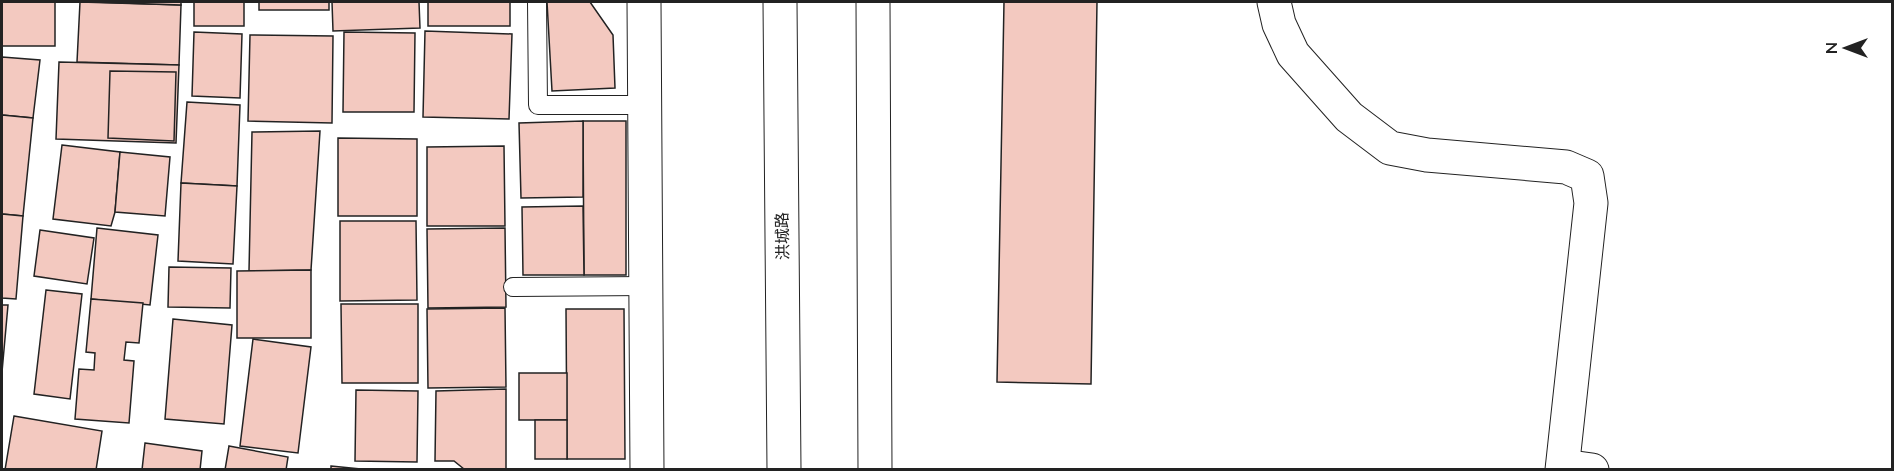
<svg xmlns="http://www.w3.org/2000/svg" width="1894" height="471" viewBox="0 0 1894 471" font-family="Lato,'Noto Sans SC',sans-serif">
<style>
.building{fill:#f3c9c0;stroke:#222;stroke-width:1.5}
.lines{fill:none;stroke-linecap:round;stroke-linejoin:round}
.service-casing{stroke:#222;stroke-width:20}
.minor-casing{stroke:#222;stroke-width:35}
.secondary-casing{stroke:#222;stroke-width:35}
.trunk-casing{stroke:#222;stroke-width:35}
.service{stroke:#fff;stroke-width:18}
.minor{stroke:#fff;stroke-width:33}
.secondary{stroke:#fff;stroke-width:33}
.trunk{stroke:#fff;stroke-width:33}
.labels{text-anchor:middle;stroke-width:4.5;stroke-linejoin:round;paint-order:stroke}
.street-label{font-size:16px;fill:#222;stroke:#fff}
</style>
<rect width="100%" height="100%" fill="#fff"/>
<!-- building -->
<g class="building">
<rect x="2" y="2" width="53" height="44"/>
<path d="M80,2L181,5L179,65L77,62Z"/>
<path d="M92,2H181V5Z"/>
<rect x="194" y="2" width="50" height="24"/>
<rect x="259" y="2" width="70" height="8"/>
<path d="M332,2H419L420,28L333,31Z"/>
<rect x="428" y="2" width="82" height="24"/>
<path d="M547,2H590L613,35L615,88L552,91Z"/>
<path d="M1004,2H1097L1091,384L997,382Z"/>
<path d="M425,31L512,34L509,119L423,117Z"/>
<path d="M194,32L242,34L240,98L192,96Z"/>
<path d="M344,32L415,33L414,112H343Z"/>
<path d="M250,35L333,36L332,123L248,121Z"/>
<path d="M2,57L40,60L33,118L2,115Z"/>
<path d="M59,62L179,65L176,143L56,139Z"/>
<path d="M110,71L176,72L174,141L108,138Z"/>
<path d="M187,102L240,105L237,186L181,183Z"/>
<path d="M2,115L33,118L23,216L2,214Z"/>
<path d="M583,121H626V275H584Z"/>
<path d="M583,121V197L521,198L519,123Z"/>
<path d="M320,131L311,270L249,271L252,132Z"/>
<path d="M338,138L417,139V216H338Z"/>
<path d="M62,145L120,152L115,212L111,226L53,219Z"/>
<path d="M504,146L505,226H427V147Z"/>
<path d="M120,152L170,157L165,216L115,212Z"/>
<path d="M181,183L237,186L233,264L178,261Z"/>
<path d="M583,206L584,275H523L522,207Z"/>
<path d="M2,214L23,216L16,299L2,298Z"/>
<path d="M340,221H416L417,300L340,301Z"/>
<path d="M97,228L158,235L150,305L91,299Z"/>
<path d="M505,228L506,307L428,308L427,229Z"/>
<path d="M40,230L94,238L87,284L34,276Z"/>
<path d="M169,267L231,268L230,308L168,307Z"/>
<path d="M311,270V338H237V271Z"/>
<path d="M46,290L82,294L70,399L34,394Z"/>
<path d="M91,299L143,303L139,343L126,342L124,360L134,361L129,423L75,419L79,369L94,370L95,353L86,352Z"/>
<path d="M341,304H418V383H342Z"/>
<path d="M2,305H8L2,372Z"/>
<path d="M505,308L506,387L428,388L427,309Z"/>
<path d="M566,309H624L625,459H567Z"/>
<path d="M173,319L232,325L224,424L165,419Z"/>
<path d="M253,339L311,347L298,453L240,446Z"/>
<rect x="519" y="373" width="48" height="47"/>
<path d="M506,389V469H464L454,461H435L436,391Z"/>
<path d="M356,390L418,391L417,462L355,461Z"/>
<path d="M14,416L102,431L96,470H5Z"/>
<rect x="535" y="420" width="32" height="39"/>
<path d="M145,443L202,451L200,470H142Z"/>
<path d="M229,446L288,457L286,470H225Z"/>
<path d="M331,466L371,470H331Z"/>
</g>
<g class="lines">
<!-- service casing -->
<g class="service-casing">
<g id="service">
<path d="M537,2L538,105H645"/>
<path d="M513,287L646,286"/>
</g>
</g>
<!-- minor casing -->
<g class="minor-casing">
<g id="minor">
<path d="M1274,2L1279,24L1293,54L1349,117L1390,148L1427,155L1566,167L1587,176L1591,203L1562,470"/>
<path d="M1563,466L1592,470"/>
</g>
</g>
<!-- secondary casing -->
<g class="secondary-casing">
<path id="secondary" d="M644,2L647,470"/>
</g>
<!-- trunk casing -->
<g class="trunk-casing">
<g id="trunk">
<path d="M780,2L784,470"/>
<path d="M873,2L875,470"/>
</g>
</g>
<!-- service -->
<use href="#service" class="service"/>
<!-- minor -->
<use href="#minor" class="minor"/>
<!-- secondary -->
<use href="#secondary" class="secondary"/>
<!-- trunk -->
<use href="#trunk" class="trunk"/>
</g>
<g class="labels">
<!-- street labels -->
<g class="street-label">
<text transform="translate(782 236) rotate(-91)" y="6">洪城路</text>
</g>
</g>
<!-- border -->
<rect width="1894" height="471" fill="none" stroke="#222222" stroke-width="6"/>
<!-- north arrow -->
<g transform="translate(1846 48) rotate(270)" stroke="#ffffff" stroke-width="4.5" paint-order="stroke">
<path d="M0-4.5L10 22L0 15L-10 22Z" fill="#222222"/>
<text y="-9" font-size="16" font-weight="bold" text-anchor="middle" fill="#222222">N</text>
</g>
</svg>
